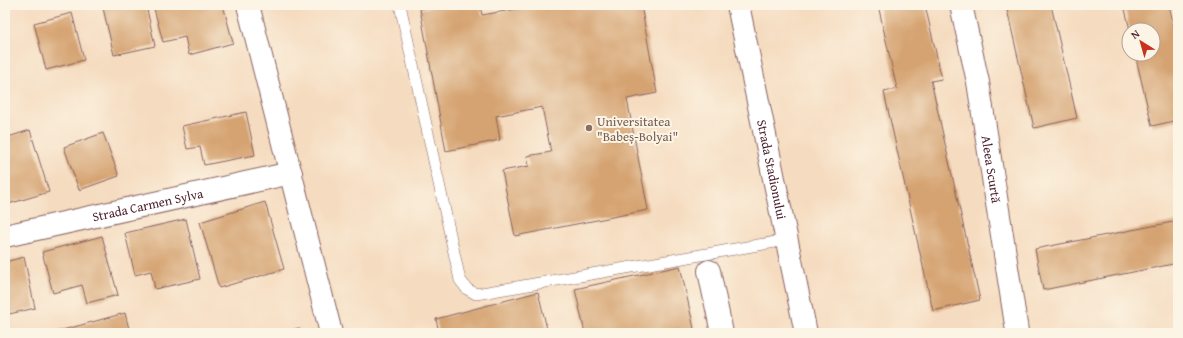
<svg xmlns="http://www.w3.org/2000/svg" width="1183" height="338" viewBox="0 0 1183 338" font-family="'Gentium Book Plus',serif">
<style>
.building{fill:#d5a371}
.lines{fill:none;stroke-linecap:round;stroke-linejoin:round}
.lane-casing{stroke:#86615f;stroke-width:12}
.street-casing{stroke:#86615f;stroke-width:24}
.lane{stroke:#fff;stroke-width:11}
.street{stroke:#fff;stroke-width:22}
.education-dot{fill:#8d6e63;stroke:#fcf5e5;stroke-width:1.5}
.labels{text-anchor:middle;stroke-width:4;stroke-linejoin:round;paint-order:stroke}
.education-label{font-size:13px;fill:#785e54;stroke:#fcf5e5;text-anchor:start}
.street-label{font-size:13px;fill:#4a1f2b;stroke:#fcf5e5}
</style>
<rect width="100%" height="100%" fill="#fcf5e5"/>
<filter id="ink" filterUnits="userSpaceOnUse"><feTurbulence type="fractalNoise" baseFrequency=".025" numOctaves="2"/><feDisplacementMap in="SourceGraphic" scale="8" xChannelSelector="R" yChannelSelector="G"/><feConvolveMatrix kernelMatrix="1 2 1 2 8 2 1 2 1" color-interpolation-filters="sRGB"/></filter>
<filter id="wash" filterUnits="userSpaceOnUse"><feTurbulence type="fractalNoise" baseFrequency=".012" numOctaves="4" result="noise"/><feDisplacementMap in="SourceGraphic" scale="16" xChannelSelector="R" yChannelSelector="G"/><feGaussianBlur stdDeviation="0.9" result="paint"/><feColorMatrix in="noise" values="0 0 0 0 0 0 0 0 0 0 0 0 0 0 0 0 0 1.4 0 .05"/><feComposite in="paint" operator="in"/></filter>
<g filter="url(#wash)">
<rect width="100%" height="100%" fill="#f5dbbf"/>
<g id="blocks">
<!-- building -->
<g class="building">
<path d="M117,5H146L155,46L114,55L103,8Z"/>
<path d="M153,5H223L233,43L189,55L185,37L163,42Z"/>
<path d="M442,5H480L482,15L523,8V5H641L657,93L627,99L648,210L515,236L502,171L529,166L527,156L551,152L542,107L496,116L500,140L446,151L420,9Z"/>
<path d="M878,5H925L942,79L931,81L980,300L933,311L884,92L897,89Z"/>
<path d="M1006,5H1051L1077,118L1034,128Z"/>
<path d="M1124,5H1169L1178,45V120L1152,126L1135,54H1153V30H1130Z"/>
<path d="M72,13L84,60L46,70L34,23Z"/>
<path d="M246,112L255,155L204,165L200,147L187,149L182,126Z"/>
<path d="M30,130L49,192L5,205V156H6L5,138Z"/>
<path d="M103,133L119,176L79,190L64,147Z"/>
<path d="M265,202L284,269L219,288L200,222Z"/>
<path d="M186,219L200,279L155,289L151,271L135,275L125,233Z"/>
<path d="M1178,221V263L1043,290L1035,249Z"/>
<path d="M102,236L118,295L87,303L82,285L53,293L42,252Z"/>
<path d="M24,257L35,308L5,315V262Z"/>
<path d="M680,266L695,333H585L575,289Z"/>
<path d="M538,292L548,333H439L436,319Z"/>
<path d="M125,313L130,333H52Z"/>
<path d="M299,328L300,333H282Z"/>
</g>
</g>
</g>
<g filter="url(#ink)">
<use href="#blocks" fill-opacity="0" stroke="#86615f" stroke-width="1"/>
<g class="lines">
<!-- lane casing -->
<g class="lane-casing">
<path id="lane" d="M400,5L460,280L467,289L476,294L787,240"/>
</g>
<!-- street casing -->
<g class="street-casing">
<g id="street">
<path d="M248,5L331,333"/>
<path id="s1" d="M738,5L806,333"/>
<path id="s2" d="M961,5L978,82L1017,331L1016,333"/>
<path id="s3" d="M5,236L291,173"/>
<path d="M709,271L722,333"/>
</g>
</g>
<!-- lane -->
<use href="#lane" class="lane"/>
<!-- street -->
<use href="#street" class="street"/>
</g>
</g>
<!-- markers -->
<circle class="education-dot" cx="589" cy="128" r="4"/>
<g class="labels">
<!-- education labels -->
<g class="education-label">
<text x="597" y="126">Universitatea<tspan x="597" dy="15">"Babeș-Bolyai"</tspan></text>
</g>
<!-- street labels -->
<g class="street-label">
<text dy="5" stroke="none"><textPath href="#s1" startOffset="168">Strada Stadionului</textPath></text>
<text dy="5" stroke="none"><textPath href="#s2" startOffset="167">Aleea Scurtă</textPath></text>
<text dy="5" stroke="none"><textPath href="#s3" startOffset="146">Strada Carmen Sylva</textPath></text>
</g>
</g>
<!-- margin -->
<rect width="1183" height="338" fill="none" stroke="#fcf5e5" stroke-width="20"/>
<!-- north arrow -->
<g transform="translate(1141 42) rotate(323)"><circle r="19" fill="#fcf5e5" stroke="#b59f9b"/>
<path d="M0-3L7 15L0 10L-7 15Z" fill="#c8321e"/>
<text y="-6" font-size="11" font-weight="bold" text-anchor="middle" fill="#4a1f2b">N</text>
</g>
</svg>
